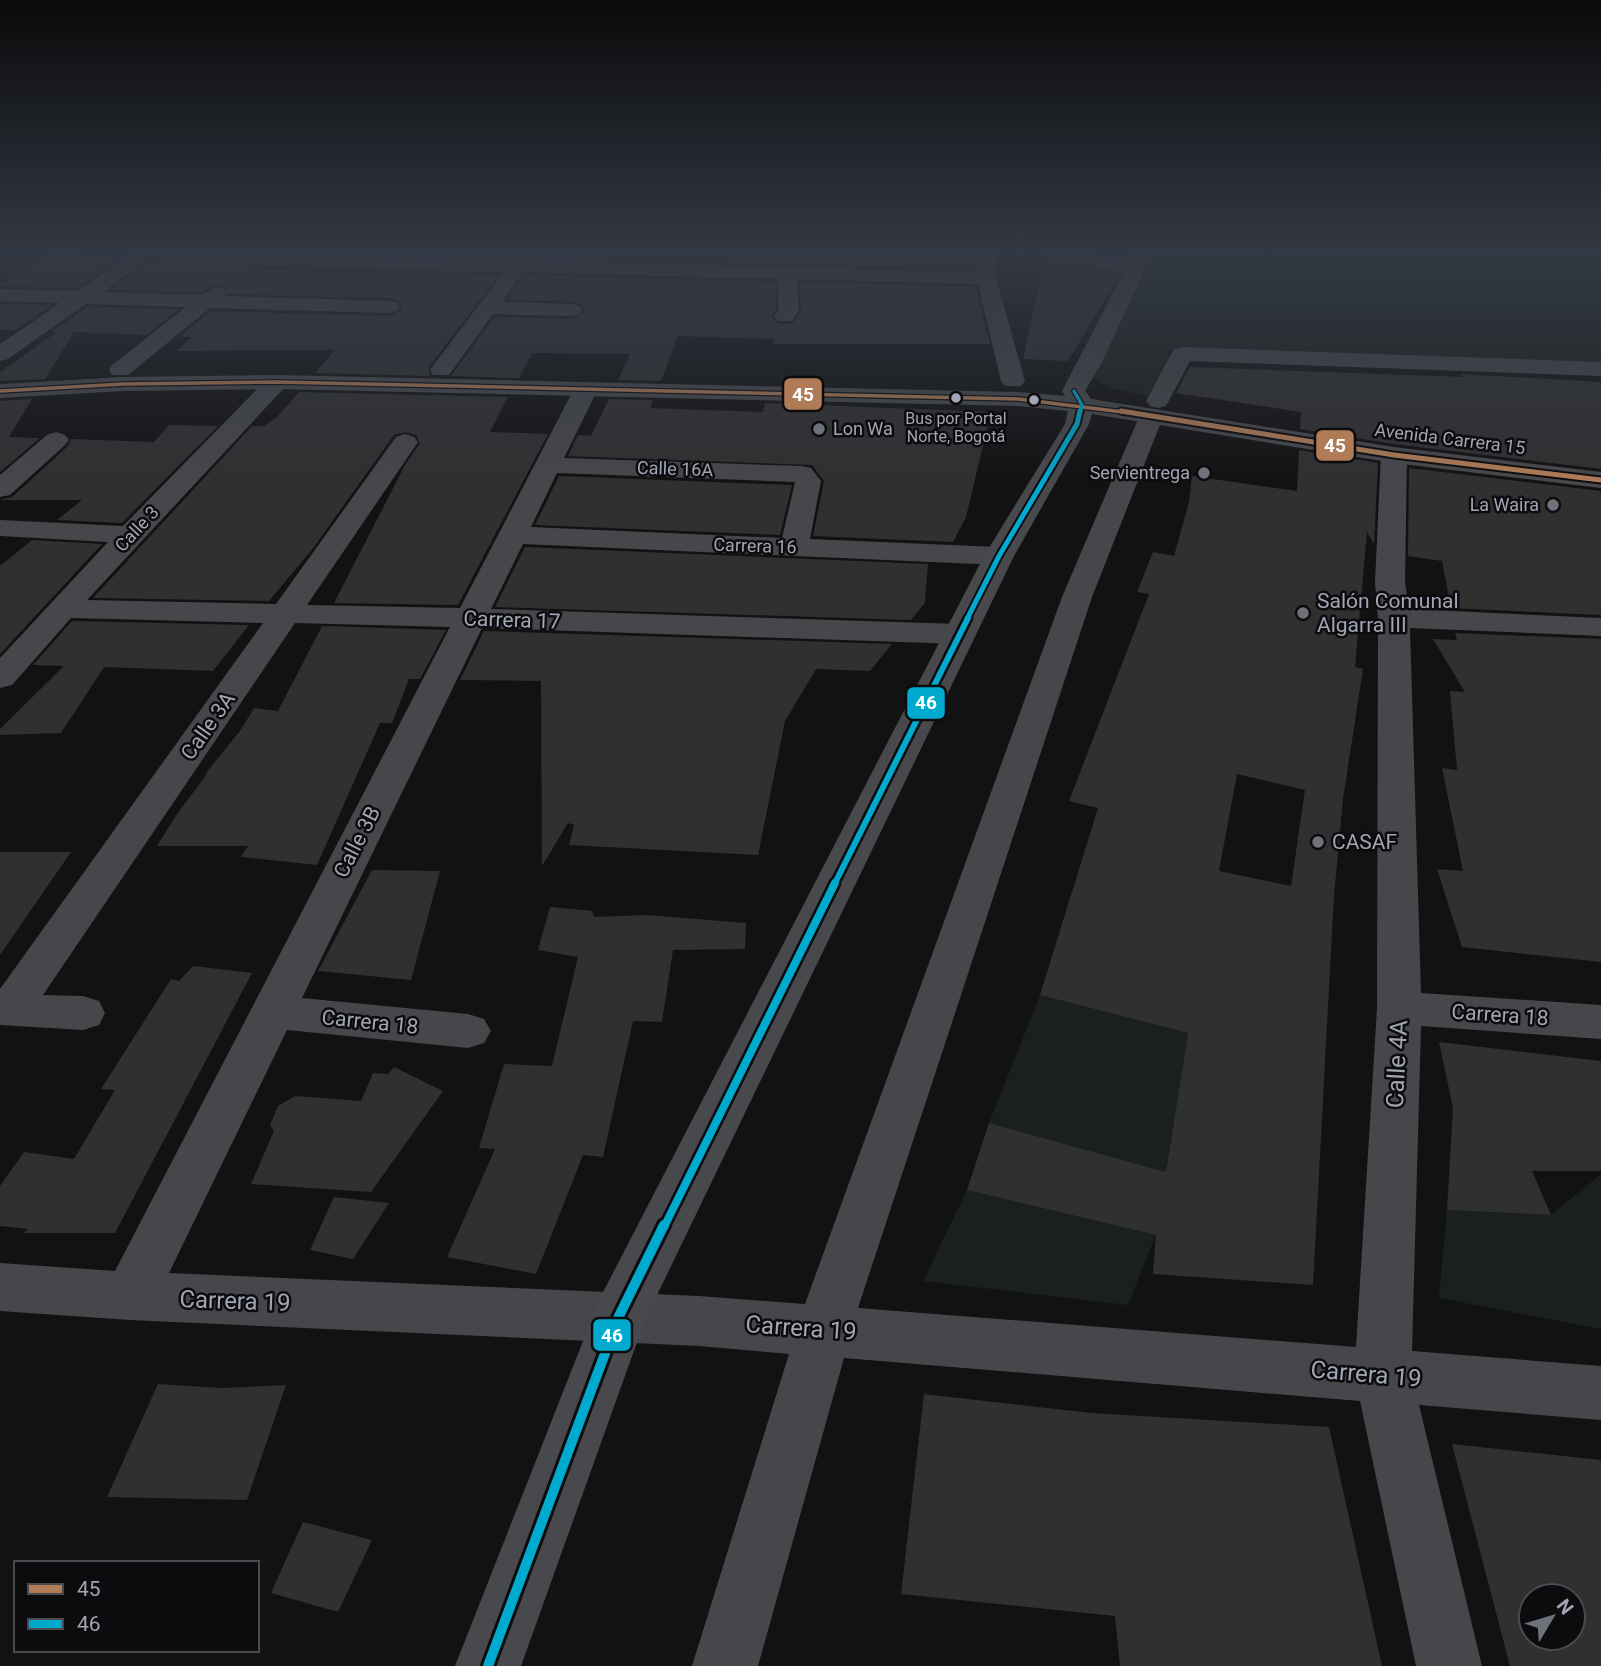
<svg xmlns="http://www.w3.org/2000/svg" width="1601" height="1666" viewBox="0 0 1601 1666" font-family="Roboto,sans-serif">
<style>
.green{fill:#1a211c}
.building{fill:#303031;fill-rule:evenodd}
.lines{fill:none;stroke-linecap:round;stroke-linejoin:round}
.minor{fill:#46474b;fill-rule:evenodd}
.major{fill:#48494d;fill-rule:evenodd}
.bus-1-far1-casing{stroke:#0c0c0e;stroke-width:6}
.bus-1-casing{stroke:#0c0c0e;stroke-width:9}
.bus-2-far4-casing{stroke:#0c0c0e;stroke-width:6}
.bus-2-far3-casing{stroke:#0c0c0e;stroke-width:9}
.bus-2-far2-casing{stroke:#0c0c0e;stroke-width:11}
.bus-2-far1-casing{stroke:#0c0c0e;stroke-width:13}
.bus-2-casing{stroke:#0c0c0e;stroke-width:16}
.bus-1-far1{stroke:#b07c57;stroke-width:3.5}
.bus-1{stroke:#b07c57;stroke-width:5}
.bus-2-far4{stroke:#00a9ce;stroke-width:3.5}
.bus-2-far3{stroke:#00a9ce;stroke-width:5}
.bus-2-far2{stroke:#00a9ce;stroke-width:6}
.bus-2-far1{stroke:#00a9ce;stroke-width:8}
.bus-2{stroke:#00a9ce;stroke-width:10}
.bus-dot{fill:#a2a6b4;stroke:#0c0c0e;stroke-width:2.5}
.poi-dot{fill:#70727b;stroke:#0c0c0e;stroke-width:2.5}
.labels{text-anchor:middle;stroke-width:5;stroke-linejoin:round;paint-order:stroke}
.far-bus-label{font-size:16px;fill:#a2a6b4;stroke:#0c0c0e}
.far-poi-label{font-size:18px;fill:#a2a6b4;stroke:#0c0c0e;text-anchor:end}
.far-street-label{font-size:18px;fill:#a2a6b4;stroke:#0c0c0e}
.poi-label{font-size:21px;fill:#a2a6b4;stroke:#0c0c0e;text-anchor:start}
.street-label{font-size:21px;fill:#a2a6b4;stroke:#0c0c0e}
.near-street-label{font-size:24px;fill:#a2a6b4;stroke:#0c0c0e}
.line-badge{stroke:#0c0c0e;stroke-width:2.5}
.badge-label{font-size:19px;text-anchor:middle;font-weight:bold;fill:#fff}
</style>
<rect width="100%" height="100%" fill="#121212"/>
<!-- green -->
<g class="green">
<path d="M1158,252H1601V363L1170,351L1153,397L1109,388L1094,378V369Z"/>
<path d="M1040,995L1188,1033L1166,1172L989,1123Z"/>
<path d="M1601,1174V1329L1439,1298L1447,1210L1551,1215Z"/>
<path d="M967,1190L1156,1235L1128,1305L923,1281Z"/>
</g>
<!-- building -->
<g class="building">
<path d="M170,252H256L245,261L257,269L499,275L428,368L430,376L315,373L335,350L176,351L192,337H179L211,311L390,316L402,309L399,301L390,298L228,294L225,287L217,284L200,292L111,290L152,258L160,259Z"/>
<path d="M265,252H976L974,269Z"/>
<path d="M48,255L122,257L76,288L0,286Z"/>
<path d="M1044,261L1047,264L1120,274L1068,361L1023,359Z"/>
<path d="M524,275L775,282L776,309L771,317L778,324H792L801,311L800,282L976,287L990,344H773L774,339L678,336L661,381L618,380L630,354L532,353L519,378L451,376L494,317L572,319L584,312L581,304L572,301L507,300Z"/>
<path d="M0,304L52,305L15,330H0Z"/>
<path d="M87,307L179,309L146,335L74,332L45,379L0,381V372L57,332H51Z"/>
<path d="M1190,367L1463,377L1461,374L1601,382V469L1394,444L1300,429L1301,412L1176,393Z"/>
<path d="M299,392L508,397L490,432L548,434L458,605L334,603L405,465L420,443L416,435L406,432L394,435L314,547L269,601L93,598L252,426H264L277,417Z"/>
<path d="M32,399L9,437L40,438L0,472V401Z"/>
<path d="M609,399L653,400L650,408L763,412L765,403L991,412L966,517L953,542L813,536L824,481L812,465L568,456L578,435L591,436Z"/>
<path d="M169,425L218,426L122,523L57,520L82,500H0L12,497L67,447L71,439L154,442Z"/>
<path d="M1299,450L1378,463L1374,544L1367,532L1355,667L1363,669L1343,799L1334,895L1313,1285L1153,1274L1156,1235L967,1190L989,1123L1166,1172L1188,1033L1040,995L1098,808L1069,801L1149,594L1137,592L1153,552L1174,556L1189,502L1192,476L1297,491ZM1237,774L1305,790L1291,886L1219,871Z"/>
<path d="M1409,468L1601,491V615L1451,608L1442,561L1408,556Z"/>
<path d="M559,476L792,485L780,535L535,525Z"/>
<path d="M32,540L102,544L0,654V566Z"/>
<path d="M525,547L928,564L925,603L911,620L495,607Z"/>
<path d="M72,621L249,625L213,671L104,667L61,733L0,735V729L64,666L33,665Z"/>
<path d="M322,626L446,630L420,679H409L392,723H380L317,865L241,857L248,846H157L177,814L207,774H205L240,731L254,708L278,711Z"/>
<path d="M484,631L892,644L870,671L816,669L785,721L758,855L569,845L574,825L568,823L542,866L541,681L460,680Z"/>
<path d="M1455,633L1601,639V962L1462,947L1437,869L1463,871L1442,768L1457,770L1450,691L1465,692L1433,639L1457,640Z"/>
<path d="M0,852H71L0,955Z"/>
<path d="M372,870L440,871L411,980L318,971Z"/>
<path d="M550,907L592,911L594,917L646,915L746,923L745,949L673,950L662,1022L633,1021L603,1157L583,1155L536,1274L447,1257L495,1149L479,1148L504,1064L552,1066L578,957L538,950Z"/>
<path d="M193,966L252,973L115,1233H24L28,1229L0,1226V1186L24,1152L74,1159L115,1090L101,1089L171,979L179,981Z"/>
<path d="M1439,1042L1601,1061V1171H1532L1551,1215L1447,1210L1453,1108Z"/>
<path d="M394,1067L443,1091L371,1192L251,1184L274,1131L270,1125L278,1106L295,1096L361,1101L373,1073L388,1074Z"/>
<path d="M334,1197L389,1203L353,1259L310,1250Z"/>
<path d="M158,1384L221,1388L286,1385L247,1500L107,1497Z"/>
<path d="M924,1394L1091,1413L1329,1427L1382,1666H1120L1115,1616L901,1594Z"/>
<path d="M1452,1444L1601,1460V1666H1510ZM1531,1596H1573V1638H1531Z"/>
<path d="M303,1522L372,1540L338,1612L271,1593Z"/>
</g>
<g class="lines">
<!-- minor -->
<g class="minor">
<path d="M135,252H156L103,292L201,295L216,287L223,289L226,293L224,296L390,301L397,303L400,307L397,311L390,313L210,308L128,375H112L109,370L112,365L186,307L86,304L8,359L0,361V344L60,303L0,301V289L77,291Z"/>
<path d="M979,252L996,253V278L1025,381L1021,386H1005L1001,381L978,284L797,279L799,310L792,321H778L774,317L779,310L777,279L523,272L502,302L572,304L579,306L582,310L579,314L572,316L493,314L449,375H433L430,370L504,272L257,266L247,260L257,254L976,272Z"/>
<path d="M1046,252H1064L1130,261L1135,252H1153L1102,362L1082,396H1066L1062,391L1124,272L1047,261Z"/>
<path d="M1182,347L1601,362V376L1190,361L1166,406L1158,408L1150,406L1146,401L1171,354L1174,349Z"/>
<path d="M277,375L285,377L289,382L285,387L87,600L276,604L396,437L405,434L414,437L418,442L307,605L460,608L574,389L578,384H594L598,389L564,458L802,466L811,468L821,481L810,539L999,547L1009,550L1014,556L1009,562L999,565L523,544L491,609L960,624L971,627L976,634L971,641L960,644L482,628L302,998L468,1014L484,1019L491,1031L484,1043L468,1048L287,1030L169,1273L699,1296L805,1304L1062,597L1139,417L1142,412L1151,410L1160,412L1163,417L1092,597L858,1308L1356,1347L1377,1008L1378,618L1375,582L1381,455L1385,450L1394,447L1403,450L1407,455L1405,582L1409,609L1601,618V636L1410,628L1421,993L1601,1005V1039L1421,1026L1412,1351L1601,1366V1420L1419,1405L1482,1666H1416L1360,1401L844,1358L758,1666H692L789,1354L699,1346L130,1320L0,1311V1263L115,1271L450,627L295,623L43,995L83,996L99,1001L105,1013L99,1025L83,1030L0,1025V989L263,623L71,618L12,685L0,688V658L108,542L0,536V520L123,526L269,377ZM557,473L794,482H795L782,538L531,527Z"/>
<path d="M56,432L65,435L69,440L65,445L10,495L0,497V475L47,435Z"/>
</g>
<!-- major -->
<path class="major" d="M277,375L1018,392L1065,396L1062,391L1066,386H1082L1091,399L1394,447L1601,472V488L1394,463L1092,414L1089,424L1014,556L645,1320L521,1666H455L600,1298L984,556L1065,424L1068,411L1018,406L277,389L124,391L0,398V384L124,377Z"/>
<!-- bus-1-far1 casing -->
<g class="bus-1-far1-casing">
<path id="bus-1-far1" d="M0,391L124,384L277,382L1018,399L1131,413"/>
</g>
<!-- bus-1 casing -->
<g class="bus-1-casing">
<path id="bus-1" d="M1121,411L1394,455L1601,480"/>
</g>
<!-- bus-2-far4 casing -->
<g class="bus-2-far4-casing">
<path id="bus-2-far4" d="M1074,391L1082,405L1080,413"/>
</g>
<!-- bus-2-far3 casing -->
<g class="bus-2-far3-casing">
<path id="bus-2-far3" d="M967,619L999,556L1077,424L1080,411"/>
</g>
<!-- bus-2-far2 casing -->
<g class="bus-2-far2-casing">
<path id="bus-2-far2" d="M834,885L968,618"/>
</g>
<!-- bus-2-far1 casing -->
<g class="bus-2-far1-casing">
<path id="bus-2-far1" d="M664,1227L835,883"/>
</g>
<!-- bus-2 casing -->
<g class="bus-2-casing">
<path id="bus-2" d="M488,1666L619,1316L664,1225"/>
</g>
<!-- bus-1-far1 -->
<use href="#bus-1-far1" class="bus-1-far1"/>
<!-- bus-1 -->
<use href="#bus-1" class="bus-1"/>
<!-- bus-2-far4 -->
<use href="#bus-2-far4" class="bus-2-far4"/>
<!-- bus-2-far3 -->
<use href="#bus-2-far3" class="bus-2-far3"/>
<!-- bus-2-far2 -->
<use href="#bus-2-far2" class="bus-2-far2"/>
<!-- bus-2-far1 -->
<use href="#bus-2-far1" class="bus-2-far1"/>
<!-- bus-2 -->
<use href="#bus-2" class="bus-2"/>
</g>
<!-- sky -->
<linearGradient id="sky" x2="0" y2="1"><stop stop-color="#0a0a0a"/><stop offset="0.52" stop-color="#333944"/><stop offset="1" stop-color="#333944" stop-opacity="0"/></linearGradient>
<rect width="1601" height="485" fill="url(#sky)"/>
<!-- markers -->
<g class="bus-dot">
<circle cx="956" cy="398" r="6"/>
<circle cx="1034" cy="400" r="6"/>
</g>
<g class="poi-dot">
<circle cx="819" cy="429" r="7"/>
<circle cx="1204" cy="473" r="7"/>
<circle cx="1553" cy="505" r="7"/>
<circle cx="1303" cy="613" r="7"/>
<circle cx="1318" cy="842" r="7"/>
</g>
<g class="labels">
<!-- far-bus labels -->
<g class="far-bus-label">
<text x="956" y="424">Bus por Portal<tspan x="956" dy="18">Norte, Bogotá</tspan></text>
</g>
<!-- far-poi labels -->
<g class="far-poi-label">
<text x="833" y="435" text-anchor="start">Lon Wa</text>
<text x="1190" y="479">Servientrega</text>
<text x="1539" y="511">La Waira</text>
</g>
<!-- far-street labels -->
<g class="far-street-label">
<text transform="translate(1450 439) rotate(7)" y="6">Avenida Carrera 15</text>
<text transform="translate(675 469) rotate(2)" y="6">Calle 16A</text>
<text transform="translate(137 529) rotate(-47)" y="6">Calle 3</text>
<text transform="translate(755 546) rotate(2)" y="6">Carrera 16</text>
</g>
<!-- poi labels -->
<g class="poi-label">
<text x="1317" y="608">Salón Comunal<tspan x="1317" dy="24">Algarra III</tspan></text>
<text x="1332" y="849">CASAF</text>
</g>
<!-- street labels -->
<g class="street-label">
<text transform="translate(512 620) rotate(2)" y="7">Carrera 17</text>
<text transform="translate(208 726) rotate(-55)" y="7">Calle 3A</text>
<text transform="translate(357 842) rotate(-63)" y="7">Calle 3B</text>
<text transform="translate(1500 1015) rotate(4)" y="7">Carrera 18</text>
<text transform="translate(370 1022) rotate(6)" y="7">Carrera 18</text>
</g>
<!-- near-street labels -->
<g class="near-street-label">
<text transform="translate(1397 1064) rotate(-87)" y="8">Calle 4A</text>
<text transform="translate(235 1301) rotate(2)" y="8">Carrera 19</text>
<text transform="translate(801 1328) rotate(4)" y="8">Carrera 19</text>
<text transform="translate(1366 1374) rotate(5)" y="8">Carrera 19</text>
</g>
</g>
<g class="line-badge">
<rect x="783" y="377" width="40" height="34" rx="7" fill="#b07c57"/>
<rect x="1315" y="429" width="40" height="33" rx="7" fill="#b07c57"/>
<rect x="906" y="686" width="40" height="34" rx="7" fill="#00a9ce"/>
<rect x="592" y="1318" width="40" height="34" rx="7" fill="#00a9ce"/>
</g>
<g class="badge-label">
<text x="803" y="401">45</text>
<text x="1335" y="452">45</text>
<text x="926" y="709">46</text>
<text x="612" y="1342">46</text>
</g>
<!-- legend -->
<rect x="14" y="1561" width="245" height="91" fill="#0c0c0e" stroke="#484a50" stroke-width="2"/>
<rect x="28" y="1584" width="35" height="10" fill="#b07c57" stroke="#484a50" stroke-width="2"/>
<text x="77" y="1596" font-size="21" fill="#a2a6b4">45</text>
<rect x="28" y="1619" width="35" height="10" fill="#00a9ce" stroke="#484a50" stroke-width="2"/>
<text x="77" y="1631" font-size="21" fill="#a2a6b4">46</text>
<!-- north arrow -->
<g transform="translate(1552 1617) rotate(52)"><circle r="33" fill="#0c0c0e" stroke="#484a50" stroke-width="2"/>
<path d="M0-5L12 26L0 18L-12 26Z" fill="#70727b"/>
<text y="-10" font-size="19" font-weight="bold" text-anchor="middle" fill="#a2a6b4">N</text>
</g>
</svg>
